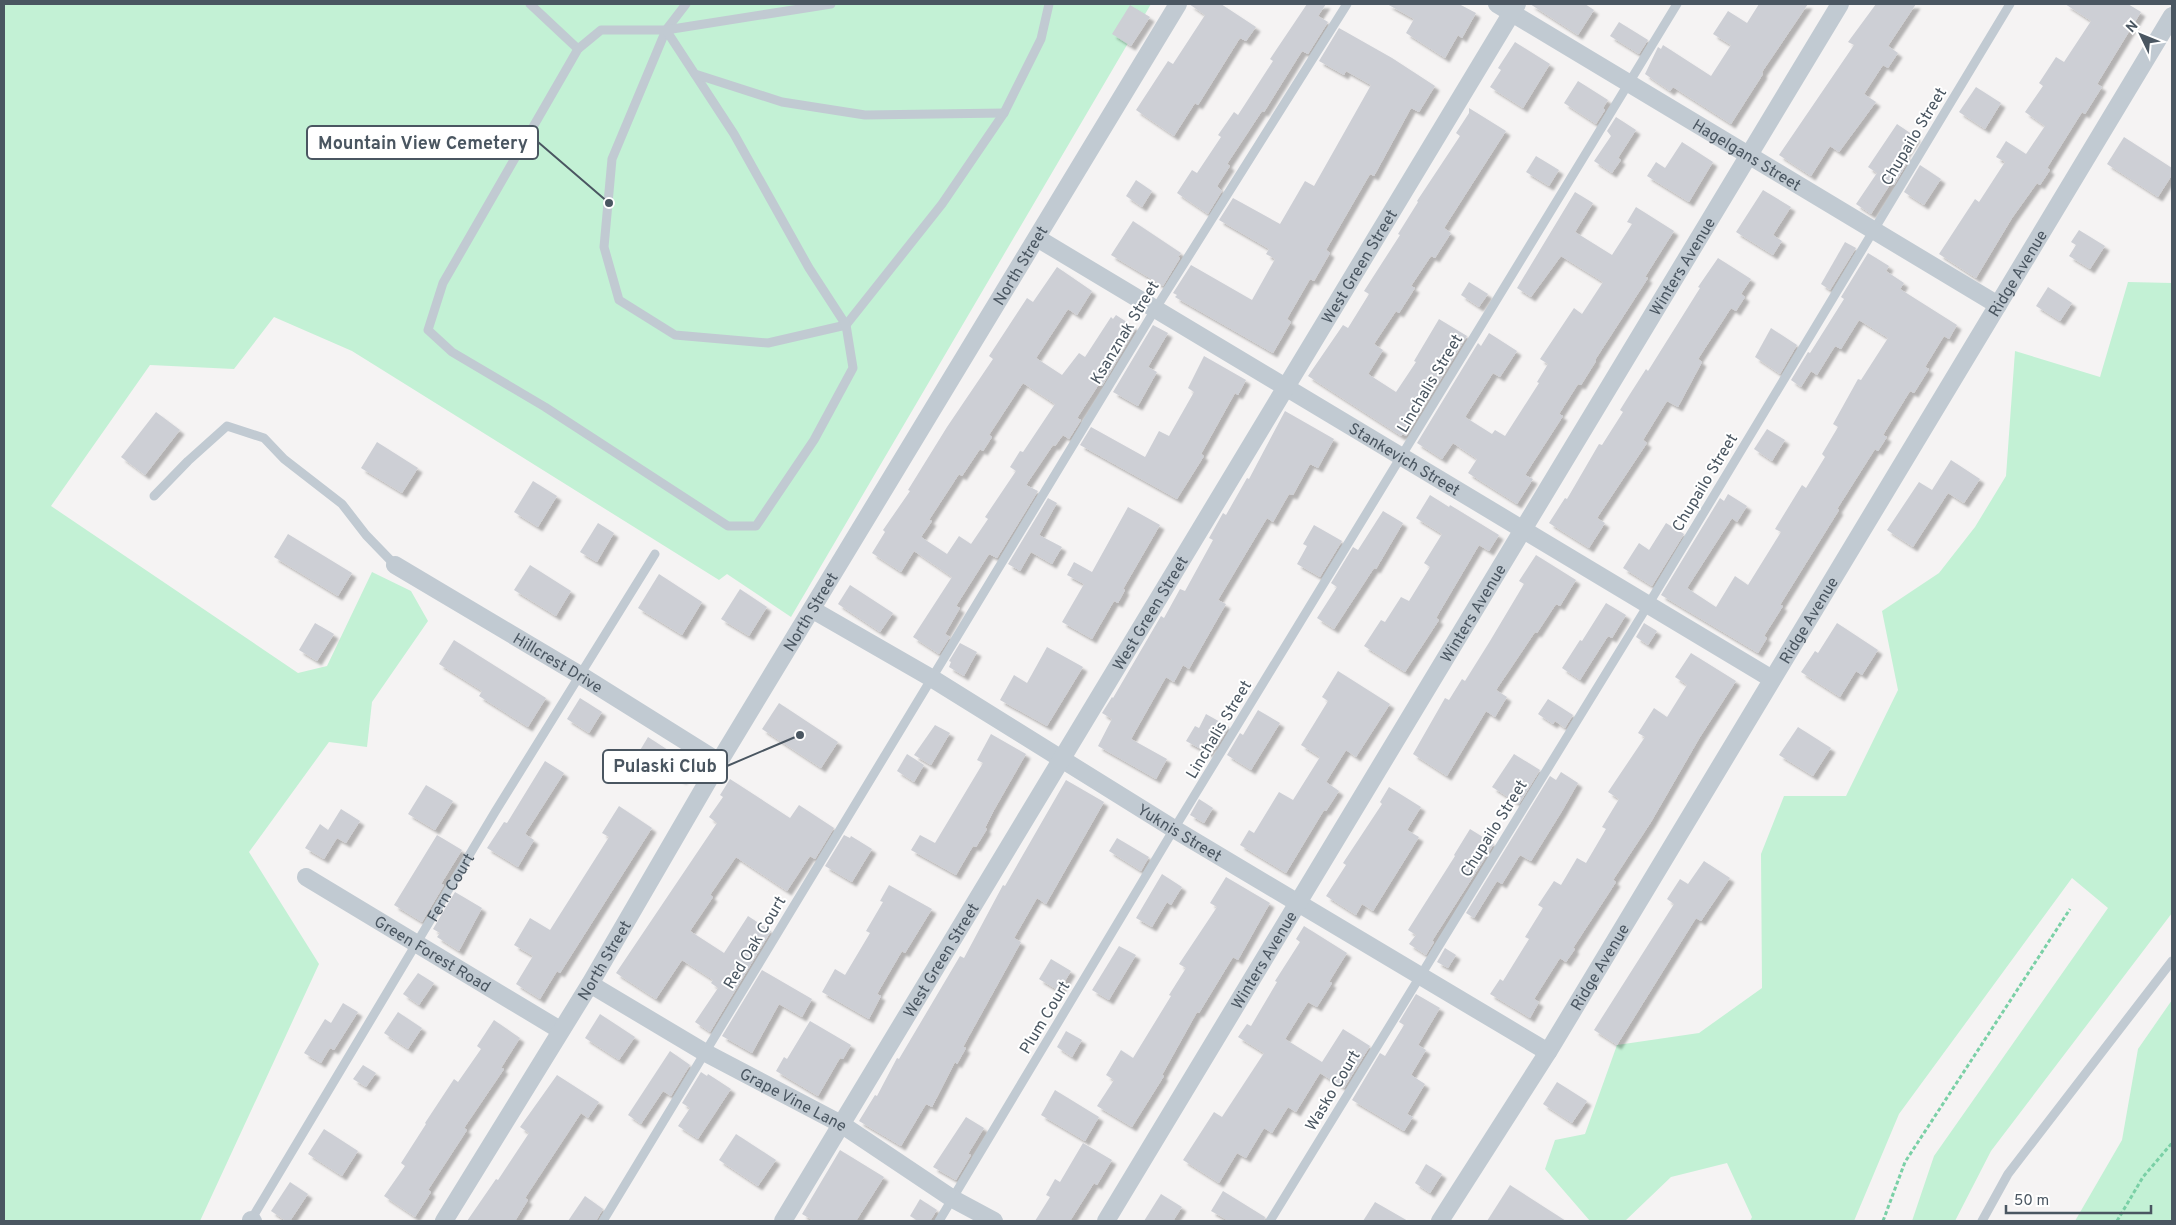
<svg xmlns="http://www.w3.org/2000/svg" width="2176" height="1225" viewBox="0 0 2176 1225" font-family="Overpass,sans-serif">
<style>
.green{fill:#c3f1d5}
.building{fill:#cdcfd5;fill-rule:evenodd;filter:url(#shadow)}
.lines{fill:none;stroke-linecap:round;stroke-linejoin:round}
.path{stroke:#7ad0a6;stroke-width:3;stroke-dasharray:4 2.5;stroke-linecap:butt}
.service{stroke:#c1cad2;stroke-width:9}
.minor{stroke:#c1cad2;stroke-width:18}
.labels{text-anchor:middle;stroke-width:4;stroke-linejoin:round;paint-order:stroke}
.street-label{font-size:16px;fill:#4a5661;stroke:#fff}
.leader{fill:none;stroke:#4a5661;stroke-width:2}
.callout-dot{fill:#4a5661;stroke:#fff;stroke-width:2}
.callout{fill:#fff;stroke:#4a5661;stroke-width:2}
.callout-label{font-size:18px;text-anchor:middle;font-weight:bold;fill:#4a5661}
</style>
<defs>
<filter id="shadow"><feDropShadow dx="4.5" dy="4.5" stdDeviation="1" flood-color="#0004"/></filter>
</defs>
<rect width="100%" height="100%" fill="#f5f3f3"/>
<!-- green -->
<g class="green">
<path d="M4,4H1151L791,617L727,574L719,580L352,351L274,317L234,369L150,365L51,506L298,673L327,666L372,572L411,591L428,621L372,702L367,747L329,742L249,852L319,964L200,1221H4Z"/>
<path d="M2128,282L2172,283V913L1991,1151L1955,1221H1912L1934,1156L2108,908L2072,878L1899,1114L1854,1221H1750L1752,1217L1727,1163L1671,1177L1625,1221H1590L1545,1169L1555,1140L1585,1134L1617,1045L1699,1033L1762,988L1761,854L1784,796H1846L1898,690L1882,611L1939,573L1975,527L2006,476L2015,351L2100,377Z"/>
<path d="M2172,1000V1221H2075L2122,1140L2138,1049Z"/>
</g>
<!-- building -->
<g class="building">
<path d="M1189,4H1221L1256,27L1246,41L1240,38L1198,105L1195,103L1174,136L1136,110L1168,61L1173,64L1205,15Z"/>
<path d="M1307,4H1326L1318,16L1328,22L1308,54L1302,51L1264,112L1262,111L1227,164L1230,166L1217,186L1222,191L1208,214L1177,193L1192,170L1197,173L1221,137L1218,135L1234,112L1238,115L1273,61L1270,59Z"/>
<path d="M1387,4H1459L1476,13L1462,38L1458,35L1445,58L1406,33L1414,19Z"/>
<path d="M1530,4H1585L1594,10L1578,35Z"/>
<path d="M1759,4H1808L1762,72L1763,74L1731,124L1673,87L1670,91L1645,74L1658,47L1661,49L1663,45L1711,76L1731,45L1713,34L1728,11L1747,23Z"/>
<path d="M1876,4H1916L1888,46L1898,53L1888,68L1883,65L1864,94L1876,102L1839,152L1830,146L1811,176L1779,155L1854,45L1848,42Z"/>
<path d="M2065,4H2128L2141,12L2097,84L2102,87L2085,114L2082,112L2047,168L2050,170L2040,185L2037,183L2012,218L1976,278L1939,254L1975,199L1979,202L2005,162L1996,157L2006,141L2026,154L2045,126L2025,112L2043,86L2039,83L2056,57L2064,62L2091,21Z"/>
<path d="M1130,5L1150,17L1131,46L1112,34Z"/>
<path d="M1619,22L1648,40L1639,54L1610,36Z"/>
<path d="M1339,28L1392,58L1435,86L1419,112L1411,108L1374,176L1370,174L1326,250L1330,253L1314,281L1310,279L1287,319L1291,322L1273,353L1175,297L1177,295L1173,293L1191,265L1252,300L1275,259L1266,254L1269,249L1219,220L1233,198L1280,224L1305,181L1314,186L1371,85L1346,71L1344,75L1319,61Z"/>
<path d="M1515,42L1550,64L1523,108L1490,87L1501,70L1498,68Z"/>
<path d="M1578,81L1608,100L1603,108L1605,110L1596,124L1564,103Z"/>
<path d="M1976,87L2001,103L1985,129L1959,112Z"/>
<path d="M1469,108L1506,131L1444,228L1451,233L1435,258L1431,256L1411,286L1415,288L1399,313L1396,311L1374,344L1383,350L1368,374L1396,392L1416,362L1414,361L1439,319L1467,336L1406,436L1403,434L1401,436L1308,376L1343,325L1348,328L1369,294L1364,291L1400,235L1398,234L1418,202L1417,201L1460,136L1456,133L1469,113Z"/>
<path d="M1616,117L1636,130L1618,158L1621,160L1612,173L1594,161L1611,136L1607,131Z"/>
<path d="M1897,124L1916,137L1904,155L1910,158L1894,185L1891,183L1871,214L1856,204L1877,173L1868,167Z"/>
<path d="M2124,137L2172,168V175L2158,197L2107,164Z"/>
<path d="M1682,142L1713,162L1689,202L1647,176L1656,162L1665,168Z"/>
<path d="M1536,156L1559,170L1549,186L1526,172Z"/>
<path d="M1920,165L1941,179L1924,205L1904,192Z"/>
<path d="M1136,180L1152,191L1142,207L1126,196Z"/>
<path d="M1763,190L1791,207L1773,235L1782,241L1773,255L1736,232Z"/>
<path d="M1575,192L1593,203L1575,232L1612,255L1632,224L1627,222L1636,207L1674,231L1645,277L1648,278L1595,360L1596,361L1581,385L1578,384L1559,414L1563,416L1525,475L1533,479L1517,504L1468,473L1477,459L1453,443L1442,459L1417,443L1478,343L1481,346L1489,333L1517,351L1500,377L1493,373L1465,417L1492,434L1495,430L1505,436L1539,383L1537,382L1548,364L1540,359L1574,308L1582,314L1603,282L1561,256L1531,297L1517,288Z"/>
<path d="M1133,221L1181,253L1178,257L1180,258L1163,286L1111,255Z"/>
<path d="M2079,230L2105,246L2090,269L2069,256L2076,245L2071,242Z"/>
<path d="M1845,242L1856,248L1830,290L1821,284Z"/>
<path d="M1868,253L1889,266L1886,271L1904,283L1900,289L1957,325L1949,339L1944,336L1925,367L1929,369L1914,393L1910,391L1883,435L1887,437L1878,451L1875,449L1837,509L1839,510L1780,605L1783,606L1764,636L1767,638L1758,653L1661,595L1720,498L1724,501L1728,494L1747,506L1737,522L1732,518L1687,588L1716,607L1735,576L1748,585L1781,532L1775,529L1802,485L1806,488L1825,457L1822,454L1838,427L1833,424L1858,379L1861,380L1888,338L1859,320L1841,349L1835,346L1817,375L1811,371L1801,387L1791,380L1808,352L1810,353L1844,299L1841,297Z"/>
<path d="M1718,258L1751,279L1741,294L1745,297L1736,311L1731,308L1698,359L1702,362L1678,407L1667,401L1643,440L1647,443L1597,518L1605,523L1589,548L1549,523L1565,498L1567,499L1599,444L1602,445L1623,412L1620,410L1630,394L1646,369L1648,371L1700,288L1698,287Z"/>
<path d="M1057,267L1092,291L1077,315L1068,309L1036,358L1062,375L1079,353L1085,357L1111,317L1113,319L1116,315L1136,328L1102,386L1099,384L1077,418L1081,420L1069,439L1063,435L1055,446L1053,445L1026,485L1038,491L997,558L989,554L956,606L960,608L945,634L950,637L939,654L913,637L952,577L914,551L901,572L872,553L885,532L883,530L910,491L908,490L947,427L993,359L989,356L1027,298L1033,302ZM1023,383L1055,404L1023,452L1020,451L1010,467L1016,471L985,517L988,519L971,544L959,536L947,554L921,537L932,521L929,520L959,474L962,476L980,449L983,451L992,437L989,435Z"/>
<path d="M1469,282L1488,294L1479,307L1461,295Z"/>
<path d="M2048,287L2072,303L2060,321L2036,306Z"/>
<path d="M1153,325L1168,333L1148,367L1157,372L1138,406L1113,392Z"/>
<path d="M1771,328L1797,345L1780,374L1755,357Z"/>
<path d="M1204,356L1246,380L1238,395L1235,393L1201,454L1204,456L1177,499L1080,445L1091,427L1145,457L1159,431L1169,436L1194,392L1188,388Z"/>
<path d="M1285,411L1334,439L1318,468L1310,464L1293,495L1289,494L1273,522L1267,518L1218,600L1226,604L1189,669L1183,665L1174,682L1166,677L1131,739L1167,759L1156,779L1098,746L1112,719L1102,713L1112,697L1113,698L1161,616L1164,618L1180,589L1185,591L1213,540L1209,538L1223,513L1226,515L1247,478L1249,479Z"/>
<path d="M156,412L180,430L145,475L121,457Z"/>
<path d="M1767,429L1785,440L1772,461L1754,449Z"/>
<path d="M377,442L418,468L402,493L361,468Z"/>
<path d="M1951,460L1980,479L1964,503L1948,493L1913,547L1887,530L1919,482L1932,490Z"/>
<path d="M533,481L557,496L538,527L514,512Z"/>
<path d="M1430,495L1449,507L1450,505L1499,535L1489,551L1479,545L1436,618L1439,620L1405,672L1364,646L1381,620L1385,622L1401,597L1409,601L1430,567L1424,563L1442,534L1416,518Z"/>
<path d="M1048,498L1057,503L1039,535L1062,547L1052,564L1031,552L1020,571L1008,564Z"/>
<path d="M1128,507L1160,525L1123,589L1125,590L1118,603L1114,601L1092,639L1062,622L1084,584L1067,575L1074,562L1092,572Z"/>
<path d="M1383,511L1403,523L1376,569L1374,568L1334,629L1317,618L1337,587L1331,583L1353,547L1358,550Z"/>
<path d="M598,523L614,533L597,562L580,552Z"/>
<path d="M1666,523L1684,534L1652,586L1623,568L1639,543L1649,550Z"/>
<path d="M1314,525L1342,541L1320,577L1297,564L1307,546L1303,544Z"/>
<path d="M288,534L352,573L338,596L274,557Z"/>
<path d="M1536,555L1576,580L1560,606L1556,604L1537,633L1535,632L1496,690L1507,697L1495,717L1486,711L1447,776L1413,754L1445,698L1449,700L1462,679L1465,681L1490,641L1524,584L1519,581Z"/>
<path d="M530,565L571,591L556,616L514,590Z"/>
<path d="M659,574L702,602L682,635L638,608Z"/>
<path d="M850,585L893,613L880,632L838,604Z"/>
<path d="M740,589L767,607L749,636L721,619Z"/>
<path d="M1606,603L1626,615L1612,638L1608,636L1580,680L1562,668L1580,640L1582,641Z"/>
<path d="M315,623L334,634L317,661L299,650Z"/>
<path d="M1644,623L1657,631L1648,645L1636,637Z"/>
<path d="M1837,623L1878,650L1862,675L1856,671L1840,697L1801,672L1815,651L1818,653Z"/>
<path d="M454,640L546,698L528,727L479,696L482,691L439,664Z"/>
<path d="M960,643L977,652L964,676L949,667L951,662L949,661Z"/>
<path d="M1047,647L1083,667L1047,726L1000,700L1014,675L1027,683Z"/>
<path d="M1691,653L1736,681L1700,737L1651,822L1613,880L1616,882L1573,948L1575,949L1566,962L1560,958L1534,999L1539,1002L1530,1018L1490,994L1500,979L1503,981L1529,939L1525,937L1543,908L1538,905L1554,881L1561,885L1577,858L1586,863L1606,829L1602,827L1619,799L1608,792L1645,737L1638,733L1654,708L1667,717L1687,685L1675,677Z"/>
<path d="M1338,671L1390,704L1356,757L1346,750L1326,782L1339,791L1326,811L1324,810L1286,873L1240,845L1249,830L1254,833L1279,792L1293,800L1320,757L1301,745L1328,701L1322,697Z"/>
<path d="M580,698L602,712L589,733L567,719Z"/>
<path d="M1548,699L1573,715L1565,728L1555,721L1553,724L1538,714Z"/>
<path d="M779,703L838,742L821,768L762,729Z"/>
<path d="M1258,710L1280,723L1251,770L1227,755L1240,733L1243,735Z"/>
<path d="M1206,714L1229,727L1216,748L1212,746L1208,753L1186,741L1195,726L1199,728Z"/>
<path d="M935,725L950,733L931,765L914,755Z"/>
<path d="M1798,727L1831,748L1813,776L1779,755Z"/>
<path d="M991,734L1026,754L994,810L985,828L987,829L976,847L973,846L956,875L911,850L920,835L935,843L983,763L977,760Z"/>
<path d="M648,737L691,765L682,780L639,752Z"/>
<path d="M907,754L924,765L914,782L897,771Z"/>
<path d="M1514,754L1540,770L1519,804L1492,787Z"/>
<path d="M545,761L564,773L525,834L534,840L518,867L487,848L504,822L507,823Z"/>
<path d="M1561,772L1578,783L1562,811L1531,861L1520,855L1502,884L1497,881L1474,918L1466,913L1550,776L1556,780Z"/>
<path d="M730,779L790,818L799,805L834,828L815,859L810,856L787,891L736,857L710,895L713,897L690,931L724,953L748,916L771,931L710,1032L695,1022L718,988L711,983L713,980L682,960L656,999L616,973L717,823L709,817L723,797L720,795Z"/>
<path d="M1066,780L1104,802L1046,904L1037,898L1014,938L1021,942L963,1047L966,1048L957,1064L955,1062L932,1107L926,1104L901,1146L859,1121L875,1095L877,1096L897,1058L899,1059L960,956L964,958L1003,885L1005,886Z"/>
<path d="M426,785L453,801L435,830L408,814Z"/>
<path d="M1389,787L1421,807L1407,830L1419,837L1373,911L1362,904L1356,915L1326,896L1346,865L1343,863L1382,804L1380,802Z"/>
<path d="M1199,799L1213,808L1204,823L1190,815Z"/>
<path d="M619,806L652,828L560,973L557,971L540,999L516,984L533,956L514,945L530,918L550,930L609,837L602,833Z"/>
<path d="M341,809L360,821L346,843L337,838L324,859L305,848L320,824L328,830Z"/>
<path d="M1470,829L1494,844L1432,941L1434,942L1426,955L1409,944L1416,935L1408,930L1455,856L1454,855Z"/>
<path d="M437,835L462,850L441,884L444,885L422,922L394,905Z"/>
<path d="M844,835L850,838L851,836L872,849L852,882L825,866Z"/>
<path d="M1117,838L1149,857L1141,871L1109,851Z"/>
<path d="M1704,861L1730,878L1701,921L1696,918L1617,1045L1594,1030L1674,904L1667,899L1680,879L1688,884Z"/>
<path d="M1162,874L1182,887L1171,905L1167,902L1152,927L1136,918Z"/>
<path d="M1226,877L1270,903L1238,960L1233,957L1199,1013L1197,1012L1162,1075L1164,1076L1132,1127L1097,1106L1114,1080L1106,1075L1121,1050L1133,1058L1171,996L1169,995L1186,968L1179,964L1217,907L1210,903Z"/>
<path d="M889,885L932,909L905,953L902,951L877,994L881,996L869,1019L822,992L835,969L845,975L870,933L866,931L883,902L880,901Z"/>
<path d="M455,892L482,908L459,951L437,937L440,933L433,929Z"/>
<path d="M1304,926L1347,953L1329,982L1332,983L1317,1007L1308,1002L1285,1039L1322,1062L1343,1029L1370,1046L1344,1088L1320,1073L1296,1112L1288,1107L1272,1133L1264,1128L1246,1158L1237,1153L1219,1183L1183,1160L1214,1112L1222,1117L1264,1053L1238,1037L1247,1024L1251,1026L1277,982L1275,981L1300,942L1296,939Z"/>
<path d="M1119,946L1136,955L1109,1000L1092,990Z"/>
<path d="M1445,948L1456,955L1448,968L1437,962Z"/>
<path d="M1051,959L1071,971L1059,991L1039,979Z"/>
<path d="M762,970L812,999L802,1017L779,1004L752,1053L722,1036Z"/>
<path d="M418,973L434,983L419,1005L403,994Z"/>
<path d="M1416,994L1440,1008L1418,1045L1426,1050L1411,1075L1425,1084L1407,1114L1413,1117L1404,1131L1352,1100L1380,1053L1385,1056L1404,1025L1399,1022Z"/>
<path d="M343,1003L358,1012L334,1050L330,1048L321,1063L304,1053L325,1019L331,1023Z"/>
<path d="M398,1012L422,1028L408,1049L384,1033Z"/>
<path d="M600,1014L635,1037L619,1060L585,1038Z"/>
<path d="M494,1020L520,1038L501,1068L504,1069L464,1128L467,1130L428,1190L431,1192L415,1217L384,1196L405,1166L401,1163L426,1124L425,1123L454,1079L458,1082L481,1049L477,1046Z"/>
<path d="M810,1021L851,1045L843,1059L840,1058L818,1096L776,1071L784,1057L787,1059Z"/>
<path d="M1066,1031L1082,1040L1072,1057L1057,1047Z"/>
<path d="M670,1051L690,1065L671,1096L663,1091L641,1124L628,1115Z"/>
<path d="M363,1065L376,1073L366,1087L353,1079Z"/>
<path d="M701,1072L707,1076L708,1074L731,1089L698,1139L678,1126L690,1108L682,1103Z"/>
<path d="M557,1075L599,1102L588,1118L581,1113L525,1198L528,1200L515,1221H467L496,1179L498,1180L529,1133L520,1127Z"/>
<path d="M1557,1082L1587,1101L1572,1123L1543,1104Z"/>
<path d="M1055,1090L1099,1117L1085,1141L1041,1115Z"/>
<path d="M966,1117L984,1128L968,1154L971,1155L956,1180L933,1167Z"/>
<path d="M324,1129L358,1151L342,1176L308,1154Z"/>
<path d="M736,1134L776,1160L758,1186L719,1160Z"/>
<path d="M1083,1143L1112,1160L1097,1185L1094,1183L1070,1221H1035L1050,1197L1046,1195L1055,1179L1060,1182Z"/>
<path d="M840,1150L884,1177L856,1221H814L802,1214Z"/>
<path d="M1426,1164L1442,1174L1430,1193L1415,1183Z"/>
<path d="M290,1182L308,1194L290,1221H286L271,1211Z"/>
<path d="M1510,1185L1566,1221H1487Z"/>
<path d="M1223,1191L1265,1217L1264,1221H1229L1211,1211Z"/>
<path d="M1161,1194L1182,1207L1173,1221H1144Z"/>
<path d="M585,1196L603,1209L596,1221H568Z"/>
<path d="M920,1199L937,1210L930,1221H918L910,1216Z"/>
<path d="M1375,1202L1408,1221H1363Z"/>
</g>
<g class="lines">
<!-- path -->
<g class="path">
<path d="M1883,1221L1905,1162L2070,909"/>
<path d="M2117,1221L2143,1177L2172,1143"/>
</g>
<!-- service -->
<g class="service">
<path d="M530,4L578,49"/>
<path d="M686,4L666,30L612,159L604,247L619,300L675,335L768,343L846,325L942,204L1004,113L1041,39L1049,4"/>
<path d="M666,30L734,134L809,268L846,325L853,368L814,440L756,526H728L545,407L452,352L428,330L443,283L578,49L601,30H666L831,4"/>
<path d="M695,74L782,102L865,115L1004,113"/>
<path d="M154,496L188,461L227,426L264,438L284,459L342,504L366,535L395,565"/>
<path id="s1" d="M251,1220L495,812L655,554"/>
<path d="M603,1221L1156,308L1347,4"/>
<path d="M939,1221L1174,829L1677,4"/>
<path d="M1270,1221L1648,605L2010,4"/>
<path d="M1982,1221L2008,1174L2172,961"/>
</g>
<!-- minor -->
<g class="minor">
<path id="s2" d="M1497,4L1998,305"/>
<path id="s3" d="M1037,238L1772,679"/>
<path id="s4" d="M395,565L580,675L719,762"/>
<path id="s5" d="M813,610L933,679L1174,829L1548,1052"/>
<path id="s6" d="M306,877L560,1030"/>
<path id="s7" d="M590,984L704,1052L841,1124L953,1199L994,1221"/>
<path d="M251,1220L253,1221"/>
<path id="s8" d="M444,1221L590,984L719,762L1178,4"/>
<path id="s9" d="M783,1221L1517,4"/>
<path id="s10" d="M1106,1221L1840,4"/>
<path id="s11" d="M1440,1221L1548,1052L2172,16"/>
</g>
</g>
<g class="labels">
<!-- street labels -->
<g class="street-label">
<text transform="translate(1913 136) rotate(-59)" y="6">Chupailo Street</text>
<text dy="6" stroke="none"><textPath href="#s2" startOffset="292">Hagelgans Street</textPath></text>
<text dy="6" stroke="none"><textPath href="#s8" startOffset="1116">North Street</textPath></text>
<text dy="6" stroke="none"><textPath href="#s9" startOffset="1115">West Green Street</textPath></text>
<text dy="6" stroke="none"><textPath href="#s10" startOffset="1115">Winters Avenue</textPath></text>
<text dy="6" stroke="none"><textPath href="#s11" startOffset="1110">Ridge Avenue</textPath></text>
<text transform="translate(1124 332) rotate(-59)" y="6">Ksanznak Street</text>
<text transform="translate(1429 383) rotate(-59)" y="6">Linchalis Street</text>
<text dy="6" stroke="none"><textPath href="#s3" startOffset="429">Stankevich Street</textPath></text>
<text transform="translate(1704 482) rotate(-59)" y="6">Chupailo Street</text>
<text dy="6" stroke="none"><textPath href="#s8" startOffset="711">North Street</textPath></text>
<text dy="6" stroke="none"><textPath href="#s10" startOffset="710">Winters Avenue</textPath></text>
<text dy="6" stroke="none"><textPath href="#s9" startOffset="710">West Green Street</textPath></text>
<text dy="6" stroke="none"><textPath href="#s11" startOffset="705">Ridge Avenue</textPath></text>
<text dy="6" stroke="none"><textPath href="#s4" startOffset="190">Hillcrest Drive</textPath></text>
<text transform="translate(1218 729) rotate(-59)" y="6">Linchalis Street</text>
<text transform="translate(1493 828) rotate(-58)" y="6">Chupailo Street</text>
<text dy="6" stroke="none"><textPath href="#s5" startOffset="429">Yuknis Street</textPath></text>
<text dy="6" stroke="none"><textPath href="#s1" startOffset="388">Fern Court</textPath></text>
<text transform="translate(754 942) rotate(-59)" y="6">Red Oak Court</text>
<text dy="6" stroke="none"><textPath href="#s6" startOffset="148">Green Forest Road</textPath></text>
<text dy="6" stroke="none"><textPath href="#s9" startOffset="305">West Green Street</textPath></text>
<text dy="6" stroke="none"><textPath href="#s10" startOffset="305">Winters Avenue</textPath></text>
<text dy="6" stroke="none"><textPath href="#s8" startOffset="306">North Street</textPath></text>
<text dy="6" stroke="none"><textPath href="#s11" startOffset="300">Ridge Avenue</textPath></text>
<text transform="translate(1044 1017) rotate(-59)" y="6">Plum Court</text>
<text transform="translate(1332 1090) rotate(-59)" y="6">Wasko Court</text>
<text dy="6" stroke="none"><textPath href="#s7" startOffset="234">Grape Vine Lane</textPath></text>
</g>
</g>
<!-- callouts -->
<path class="leader" d="M609 203L538 142M800 735L727 766"/>
<g class="callout-dot">
<circle cx="609" cy="203" r="5"/>
<circle cx="800" cy="735" r="5"/>
</g>
<g class="callout">
<rect x="307" y="126" width="231" height="33" rx="5"/>
<rect x="603" y="750" width="124" height="33" rx="5"/>
</g>
<g class="callout-label">
<text x="423" y="149">Mountain View Cemetery</text>
<text x="665" y="772">Pulaski Club</text>
</g>
<!-- border -->
<rect width="2176" height="1225" fill="none" stroke="#4a5661" stroke-width="10"/>
<!-- north arrow -->
<g transform="translate(2141 35) rotate(313)" stroke="#ffffff" stroke-width="4" paint-order="stroke">
<path d="M0-4L9 19L0 12L-9 19Z" fill="#4a5661"/>
<text y="-8" font-size="14" font-weight="bold" text-anchor="middle" fill="#4a5661">N</text>
</g>
<!-- scale -->
<path d="M2006 1205v8h145v-8" fill="none" stroke="#4a5661" stroke-width="2.5"/>
<text x="2014" y="1205" font-size="15" fill="#4a5661" stroke="#ffffff" stroke-width="4" paint-order="stroke">50 m</text>
</svg>
